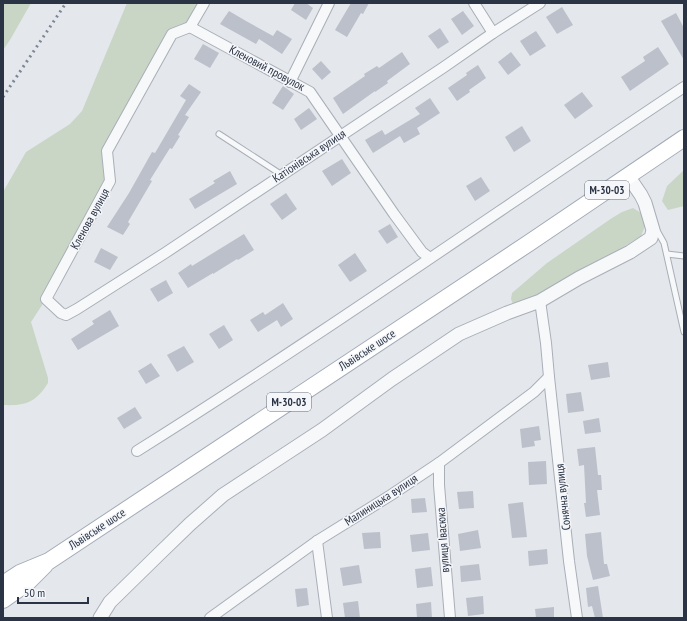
<svg xmlns="http://www.w3.org/2000/svg" width="687" height="621" viewBox="0 0 687 621" font-family="'PT Sans Narrow',sans-serif">
<style>
.green{fill:#c9d6c5}
.building{fill:#bbc0ca}
.lines{fill:none;stroke-linecap:round;stroke-linejoin:round}
.service-casing{stroke:#a9aeb7;stroke-width:7}
.minor-casing{stroke:#a9aeb7;stroke-width:12}
.tertiary-casing{stroke:#a9aeb7;stroke-width:15}
.primary-casing{stroke:#a3abb8;stroke-width:18}
.service{stroke:#f7f8fa;stroke-width:5}
.minor{stroke:#f7f8fa;stroke-width:10}
.tertiary{stroke:#f7f8fa;stroke-width:13}
.primary{stroke:#fff;stroke-width:16}
.rail{stroke:#7d8696;stroke-width:3;stroke-dasharray:2 4;stroke-linecap:butt}
.labels{text-anchor:middle;stroke-width:3;stroke-linejoin:round;paint-order:stroke}
.shield{fill:#f4f6f9;stroke:#676e7b;stroke-width:1}
.shield-label{font-size:11px;font-weight:bold;fill:#2b3445}
.street-label{font-size:12px;fill:#2b3445;stroke:#f4f6f9}
</style>
<rect width="100%" height="100%" fill="#e4e7ec"/>
<!-- green -->
<g class="green">
<path d="M3,3H31L10,40L3,50Z"/>
<path d="M127,3H204L190,27L172,34L107,151L110,181L46,299L31,322L48,378V383C36,402 26,406 4,405L3,192L26,152L70,124L82,111Z"/>
<path d="M684,170V206L668,210L662,201L667,186Z"/>
<path d="M633,208L643,214L646,224L641,236L586,270L565,285L514,307L511,299L512,293L547,263L612,218L622,212Z"/>
</g>
<!-- building -->
<g class="building">
<path d="M295,3H306L313,8L306,20L291,10Z"/>
<path d="M351,3H369L363,14L361,13L347,37L335,30Z"/>
<path d="M562,7L573,25L557,34L546,17Z"/>
<path d="M229,11L246,21L273,36L277,30L292,39L282,54L259,39L256,44L220,24Z"/>
<path d="M463,11L474,26L462,35L451,19Z"/>
<path d="M676,13L684,28V60L661,21Z"/>
<path d="M440,28L449,42L438,49L428,36Z"/>
<path d="M536,31L546,46L530,56L520,41Z"/>
<path d="M203,44L219,53L210,68L194,59Z"/>
<path d="M658,47L669,64L630,91L621,77L645,61L643,57Z"/>
<path d="M402,52L410,64L387,81L388,83L375,92V91L343,114L333,98L365,76L364,74L377,66L379,68Z"/>
<path d="M511,52L521,65L508,75L498,62Z"/>
<path d="M321,61L331,72L322,80L312,69Z"/>
<path d="M478,65L486,78L469,90L470,92L457,101L448,88L467,75L466,73Z"/>
<path d="M189,84L201,92L185,115L189,117L178,135L180,136L172,149L170,148L150,180L152,181L128,222L130,224L123,235L107,227L129,193L152,152L155,153L186,100L180,96Z"/>
<path d="M283,86L294,94L283,110L272,103Z"/>
<path d="M582,92L593,106L575,119L564,105Z"/>
<path d="M430,98L440,113L417,128L420,134L404,143L400,136L373,153L365,140L382,130L385,135L420,114L415,108Z"/>
<path d="M309,108L317,119L301,130L294,119Z"/>
<path d="M522,126L531,141L514,152L505,137Z"/>
<path d="M342,159L351,173L332,186L322,171Z"/>
<path d="M230,171L237,184L195,209L189,199L215,183L213,181Z"/>
<path d="M481,177L490,191L475,201L466,186Z"/>
<path d="M286,193L297,209L282,220L270,204Z"/>
<path d="M390,224L398,237L387,244L378,231Z"/>
<path d="M244,234L254,250L238,260L237,259L213,274V273L188,288L178,273L191,264L192,266Z"/>
<path d="M101,248L118,257L110,270L94,262Z"/>
<path d="M355,253L367,271L350,282L338,265Z"/>
<path d="M166,280L173,293L158,302L150,289Z"/>
<path d="M283,303L293,319L281,327L277,320L258,332L250,320L263,312L265,315Z"/>
<path d="M110,310L119,326L78,350L71,339L94,324L92,321Z"/>
<path d="M224,325L233,340L219,349L209,334Z"/>
<path d="M184,346L194,362L177,372L167,355Z"/>
<path d="M608,362L610,377L591,380L588,365Z"/>
<path d="M151,363L160,376L146,384L138,371Z"/>
<path d="M581,392L584,411L568,413L566,394Z"/>
<path d="M135,407L142,418L124,429L117,418Z"/>
<path d="M599,418L601,432L585,434L583,421Z"/>
<path d="M539,426L541,440L534,441L535,446L522,448L520,429Z"/>
<path d="M595,447L598,475H601L602,490H597L600,515L586,517L584,503H586L584,465L579,466L577,449Z"/>
<path d="M546,461L547,484L529,485L528,462Z"/>
<path d="M473,491L474,508L459,509L457,492Z"/>
<path d="M425,498L427,512L412,513L411,499Z"/>
<path d="M523,502L527,537L512,538L508,504Z"/>
<path d="M478,530L481,548L460,551L458,534Z"/>
<path d="M380,532L381,548L364,549L362,533Z"/>
<path d="M601,532L604,564H607L610,576L593,580L587,556L585,534Z"/>
<path d="M428,533L430,550L412,552L410,535Z"/>
<path d="M547,549L548,564L529,566L528,551Z"/>
<path d="M479,564L481,580L461,582L460,566Z"/>
<path d="M359,565L362,583L343,586L340,568Z"/>
<path d="M431,567L433,586L417,588L415,569Z"/>
<path d="M598,586L603,618H595L592,606L588,607L586,588Z"/>
<path d="M307,588L309,605L297,607L295,589Z"/>
<path d="M483,596L484,614L468,616L466,598Z"/>
<path d="M358,601L360,618H345L343,603Z"/>
<path d="M431,602L432,618H417L416,604Z"/>
<path d="M554,607V618H536L535,609Z"/>
</g>
<g class="lines">
<!-- service casing -->
<g class="service-casing">
<g id="service">
<path d="M219,134L282,175"/>
<path d="M655,227L664,243L684,332"/>
<path d="M667,254L684,256"/>
</g>
</g>
<!-- minor casing -->
<g class="minor-casing">
<g id="minor">
<path d="M474,3L493,33"/>
<path d="M190,27L172,34L107,151L110,181L46,299L61,313L66,315L77,309L165,253L444,67L493,33L540,3"/>
<path d="M190,27L310,92L394,214L422,252L430,258"/>
<path d="M190,27L204,3"/>
<path d="M290,82L329,3"/>
<path d="M540,301L546,343L549,377L569,561L577,618"/>
<path d="M137,451C322,335 502,208 684,87"/>
<path d="M439,463V485L450,618"/>
<path d="M317,541L327,618"/>
<path d="M210,618L317,541L391,495L439,463L534,392L549,377"/>
</g>
</g>
<!-- tertiary casing -->
<g class="tertiary-casing">
<path id="tertiary" d="M100,618L110,602L158,555L190,524L223,495L322,430L392,379L459,334L507,313L540,301L579,278L630,252L651,238L653,230L645,203L641,195L628,176"/>
</g>
<!-- primary casing -->
<g class="primary-casing">
<g id="primary">
<path d="M3,584L20,573L49,561L529,243L684,138"/>
<path d="M3,600L27,583L45,565"/>
</g>
</g>
<!-- service -->
<use href="#service" class="service"/>
<!-- minor -->
<use href="#minor" class="minor"/>
<!-- tertiary -->
<use href="#tertiary" class="tertiary"/>
<!-- primary -->
<use href="#primary" class="primary"/>
<!-- rail -->
<path class="rail" d="M3,97L66,3"/>
</g>
<g class="labels">
<!-- shield labels -->
<g class="shield">
<rect x="585" y="181" width="44" height="18" rx="3"/>
<rect x="267" y="393" width="44" height="18" rx="3"/>
</g>
<g class="shield-label">
<text x="607" y="194">М-30-03</text>
<text x="289" y="406">М-30-03</text>
</g>
<!-- street labels -->
<g class="street-label">
<text transform="translate(267 68) rotate(28)" y="4">Кленовий провулок</text>
<text transform="translate(309 156) rotate(-34)" y="4">Катіонівська вулиця</text>
<text transform="translate(90 219) rotate(-61)" y="4">Кленова вулиця</text>
<text transform="translate(367 350) rotate(-33)" y="4">Львівське шосе</text>
<text transform="translate(563 497) rotate(-96)" y="4">Сонячна вулиця</text>
<text transform="translate(381 500) rotate(-33)" y="4">Малиницька вулиця</text>
<text transform="translate(97 529) rotate(-33)" y="4">Львівське шосе</text>
<text transform="translate(443 540) rotate(-94)" y="4">вулиця Івасюка</text>
</g>
</g>
<!-- border -->
<rect width="687" height="621" fill="none" stroke="#2b3445" stroke-width="8"/>
<!-- scale -->
<path d="M18 597v6h70v-6" fill="none" stroke="#2b3445" stroke-width="2"/>
<text x="24" y="597" font-size="12" fill="#2b3445" stroke="#f4f6f9" stroke-width="3" paint-order="stroke">50 m</text>
</svg>
